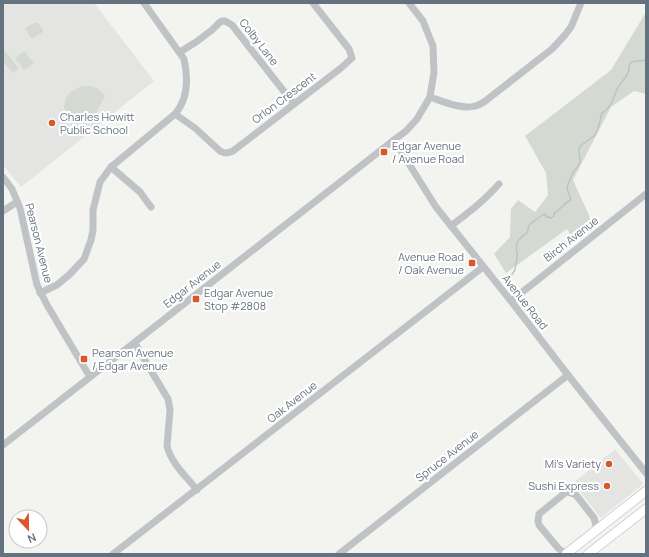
<svg xmlns="http://www.w3.org/2000/svg" width="649" height="557" viewBox="0 0 649 557" font-family="Manrope,sans-serif">
<style>
.built{fill:#e4e5e3}
.green{fill:#d4dad1}
.lines{fill:none;stroke-linecap:round;stroke-linejoin:round}
.stream{stroke:#bac4ca;stroke-width:1.5}
.secondary-casing{stroke:#b2b6ba;stroke-width:10}
.street{stroke:#bfc3c6;stroke-width:7}
.secondary{stroke:#fff;stroke-width:9}
.poi-dot{fill:#d8582b;stroke:#fff;stroke-width:1.5}
.labels{text-anchor:middle;stroke-width:4;stroke-linejoin:round;paint-order:stroke}
.street-label{font-size:11px;fill:#64727f;stroke:#fff}
.poi-label{font-size:11px;fill:#64727f;stroke:#fff;text-anchor:start}
</style>
<rect width="100%" height="100%" fill="#f3f4f0"/>
<!-- built -->
<g class="built">
<path d="M3,3H94L154,81L21,187L3,165Z"/>
<path d="M615,449L643,484L601,518L573,483Z"/>
</g>
<!-- green -->
<g class="green">
<path d="M646,12V94L634,91L611,107L573,180L588,213L594,229L574,241L567,229L506,273L494,254L510,237L511,209L518,200L535,212L548,195L546,173L525,136L611,70Z"/>
<path d="M35,23H38L43,30V32L32,39L30,37L25,28L28,26Z"/>
<path d="M5,51L19,68L13,73L3,62V53Z"/>
<path d="M24,51L34,63L24,70L15,58Z"/>
<path d="M82,86C94,86 98,87 105,96L92,121L87,122L64,109C64,95 70,91 82,86Z"/>
</g>
<g class="lines">
<!-- stream -->
<path class="stream" d="M511,283V276L515,270C515,263 517,263 517,257C518,252 514,246 518,241C523,234 528,236 529,225C533,222 541,215 546,214V217H549L551,218L554,216V213C559,211 560,208 564,205C566,202 569,202 571,199L568,192L567,187L573,172L577,168L580,162L579,150L580,146L594,136L598,129L602,113C615,105 612,96 619,86C623,79 630,75 629,66L631,62L646,60"/>
<!-- secondary casing -->
<g class="secondary-casing">
<g id="secondary">
<path d="M566,554L646,491"/>
<path d="M588,554L646,509"/>
</g>
</g>
<!-- street -->
<g class="street">
<path d="M180,52L196,42L212,30L219,23L222,21H225L232,25L275,80L294,104"/>
<path d="M430,97C442,101 462,110 475,106C478,106 482,103 484,102L552,49L565,35L571,27L581,3"/>
<path d="M175,114L195,128L220,151C225,154 228,153 233,151L341,68L352,58L349,49L313,3"/>
<path d="M394,140L436,207L511,301L568,375L646,473"/>
<path d="M111,167L140,192L151,207"/>
<path d="M3,177L12,189L20,208L37,285L47,305L90,377"/>
<path d="M3,211L17,202"/>
<path d="M451,226C469,212 484,201 499,184"/>
<path d="M40,293L57,285L70,274L84,259L91,240L93,230V210L100,182L111,167L175,114C189,98 188,77 184,59L144,3"/>
<path d="M511,301L646,194"/>
<path d="M135,343L147,364L168,399L170,410L167,446C171,463 186,476 197,490"/>
<path d="M3,445L394,140L406,131L417,119L430,97L434,72L433,46L423,21L409,3"/>
<path d="M113,554L483,267"/>
<path d="M339,554L568,375"/>
<path d="M566,554L558,548L539,525L538,521L539,514L565,493L568,492L576,495L594,518L597,529"/>
</g>
<!-- secondary -->
<use href="#secondary" class="secondary"/>
</g>
<!-- markers -->
<g class="poi-dot">
<circle cx="52" cy="123" r="4"/>
<rect x="380" y="148" width="8" height="8" rx="2"/>
<rect x="468" y="259" width="8" height="8" rx="2"/>
<rect x="192" y="295" width="8" height="8" rx="2"/>
<rect x="80" y="355" width="8" height="8" rx="2"/>
<circle cx="609" cy="464" r="4"/>
<circle cx="607" cy="486" r="4"/>
</g>
<g class="labels">
<!-- street labels -->
<g class="street-label">
<text transform="translate(259 42) rotate(52)" y="4">Colby Lane</text>
<text transform="translate(284 98) rotate(-37)" y="4">Orlon Crescent</text>
<text transform="translate(571 239) rotate(-38)" y="4">Birch Avenue</text>
<text transform="translate(39 243) rotate(76)" y="4">Pearson Avenue</text>
<text transform="translate(192 284) rotate(-38)" y="4">Edgar Avenue</text>
<text transform="translate(525 302) rotate(52)" y="4">Avenue Road</text>
<text transform="translate(292 402) rotate(-38)" y="4">Oak Avenue</text>
<text transform="translate(447 456) rotate(-38)" y="4">Spruce Avenue</text>
</g>
<!-- poi labels -->
<g class="poi-label">
<text x="60" y="121">Charles Howitt<tspan x="60" dy="13">Public School</tspan></text>
<text x="392" y="150">Edgar Avenue<tspan x="392" dy="13">/ Avenue Road</tspan></text>
<text x="464" y="261" text-anchor="end">Avenue Road<tspan x="464" dy="13">/ Oak Avenue</tspan></text>
<text x="204" y="297">Edgar Avenue<tspan x="204" dy="13">Stop #2808</tspan></text>
<text x="92" y="357">Pearson Avenue<tspan x="92" dy="13">/ Edgar Avenue</tspan></text>
<text x="601" y="468" text-anchor="end">Mi’s Variety</text>
<text x="599" y="490" text-anchor="end">Sushi Express</text>
</g>
</g>
<!-- border -->
<rect width="649" height="557" fill="none" stroke="#64727f" stroke-width="8"/>
<!-- north arrow -->
<g transform="translate(28 529) rotate(158)"><circle r="19" fill="#ffffff" stroke="#c1c7cc"/>
<path d="M0-3L7 15L0 10L-7 15Z" fill="#d8582b"/>
<text y="-6" font-size="11" font-weight="bold" text-anchor="middle" fill="#64727f">N</text>
</g>
</svg>
